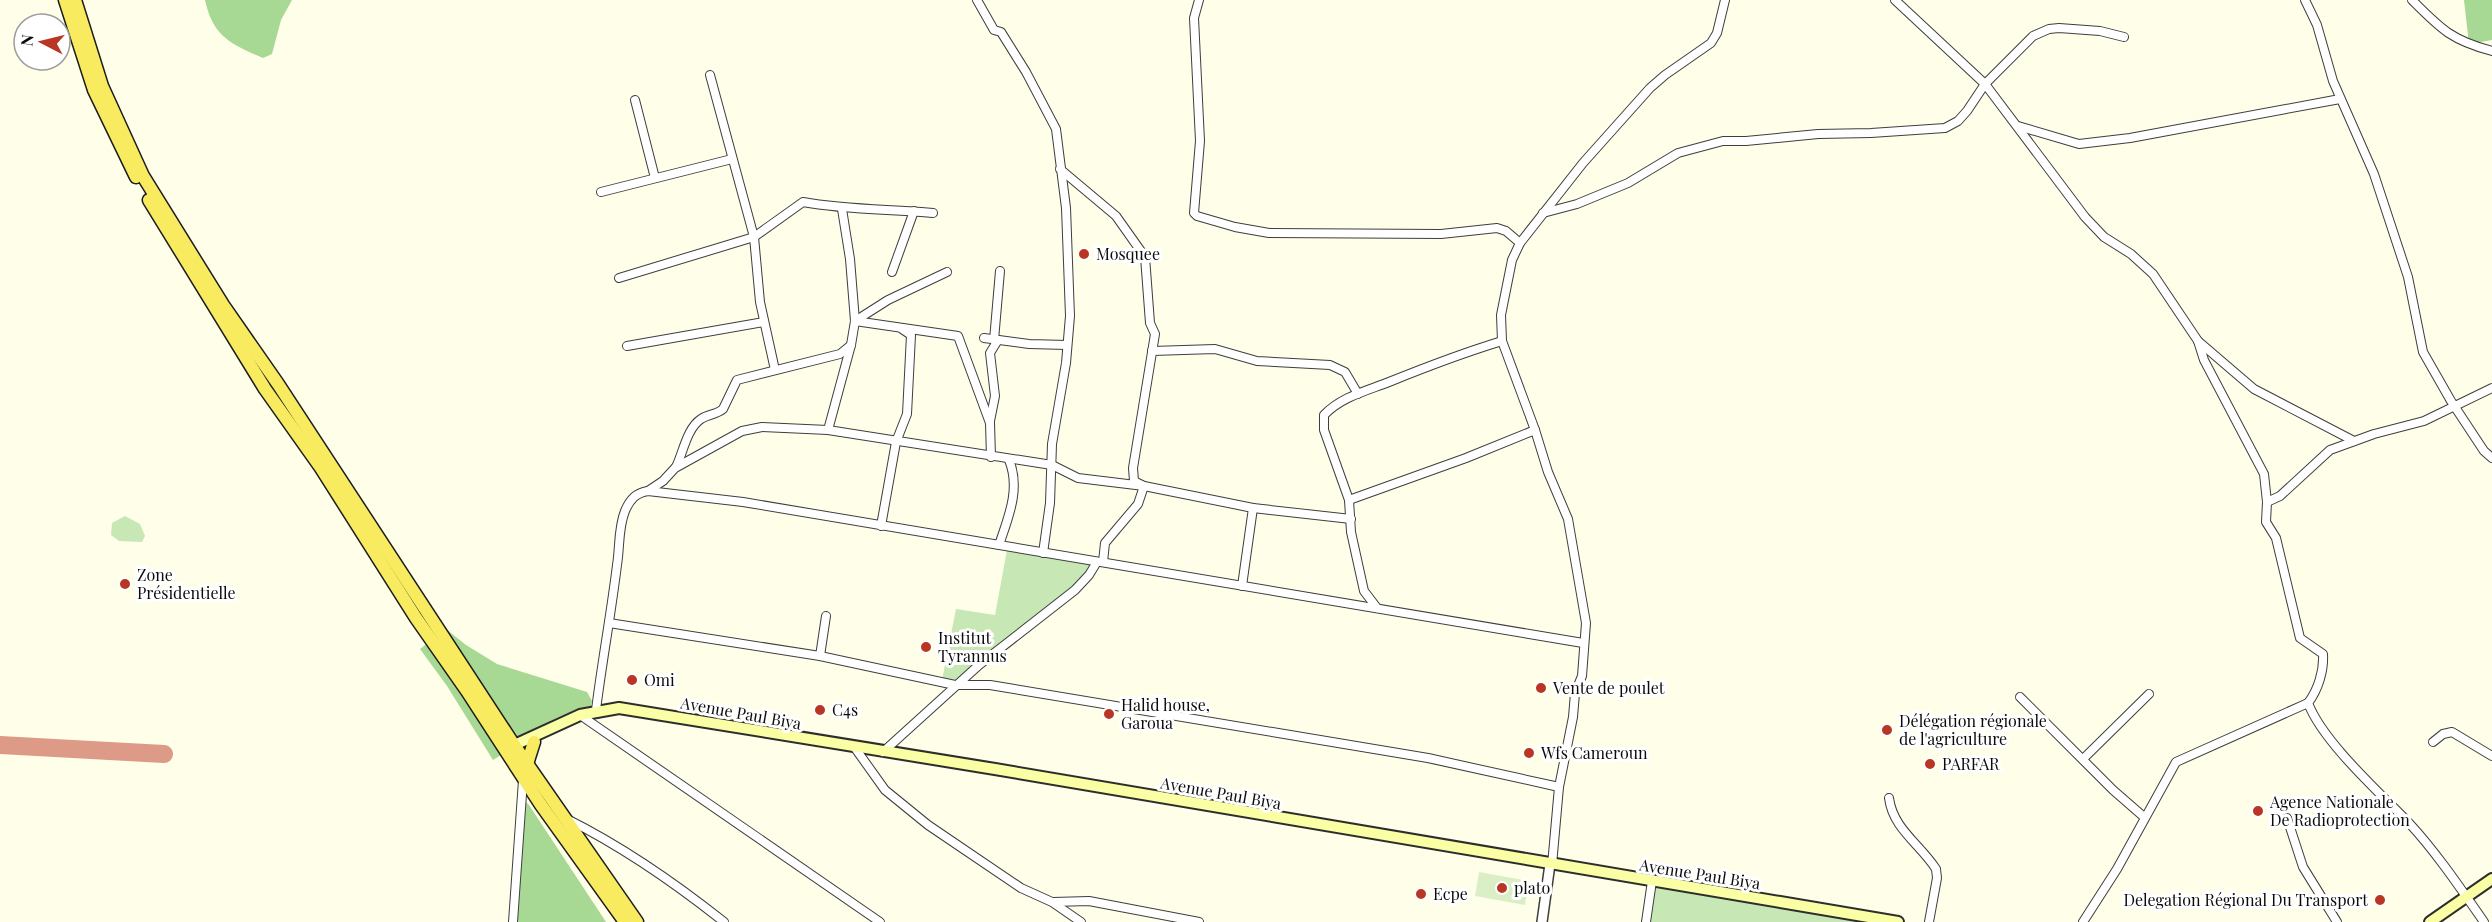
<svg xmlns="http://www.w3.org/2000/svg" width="2492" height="922" viewBox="0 0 2492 922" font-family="'Playfair Display',serif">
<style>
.green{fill:#c7e8b4}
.forest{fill:#a7d894}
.pitch{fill:#daefc6}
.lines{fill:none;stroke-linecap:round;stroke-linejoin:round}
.taxiway{stroke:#dc9a87;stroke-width:18}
.minor-casing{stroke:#3e3e3e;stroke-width:10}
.tertiary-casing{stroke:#3e3e3e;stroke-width:12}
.secondary-casing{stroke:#2d2d2d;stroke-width:14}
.primary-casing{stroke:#1c1c1c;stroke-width:15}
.minor{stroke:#fff;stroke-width:8}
.tertiary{stroke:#fff;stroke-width:9}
.secondary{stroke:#fafea5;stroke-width:10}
.primary{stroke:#f8eb60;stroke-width:12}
.poi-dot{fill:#b93625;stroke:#fff;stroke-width:2}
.labels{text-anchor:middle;stroke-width:6;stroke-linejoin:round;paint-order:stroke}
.poi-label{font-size:16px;fill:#0b0b0b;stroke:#fff;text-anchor:start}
.street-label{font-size:16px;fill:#0b0b0b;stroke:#fff}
</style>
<rect width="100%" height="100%" fill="#fffee9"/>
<!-- green -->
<g class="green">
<path d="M125,516L140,524L145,536L142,542L119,541L111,535L112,523Z"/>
<path d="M1007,550L1097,562L1089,575L955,685L942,680L956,609L995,615Z"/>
<path d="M1652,881L1898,922H1647Z"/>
</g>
<!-- forest -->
<g class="forest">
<path d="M205,0H292L281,20L272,54L263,58C231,44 213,37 205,0Z"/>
<path d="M2464,0H2492V40L2469,44Z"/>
<path d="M446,629L466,645L497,664L587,692L592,701L590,709C547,713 528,740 493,760L447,686L420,649Z"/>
<path d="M524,800L529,805L606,922H517Z"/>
</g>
<!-- pitch -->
<path class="pitch" d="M1479,872L1529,881L1525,905L1475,896Z"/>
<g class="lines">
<!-- taxiway -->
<path class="taxiway" d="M0,745L164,754"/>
<!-- minor casing -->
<g class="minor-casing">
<g id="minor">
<path d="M977,0L994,30L1001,32L1026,72L1056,129L1066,208L1070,316L1066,363L1052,444L1050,503L1043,553"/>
<path d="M1199,0L1194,18L1200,141L1194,213L1197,216L1235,227L1269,233L1441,234L1497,228L1506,231L1520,243"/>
<path d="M1895,0L1985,84L2085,217L2104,237L2131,254L2153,274L2198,341L2204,360L2264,474L2267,502L2266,522L2276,538L2300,638L2323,654C2324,671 2318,690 2308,703C2323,742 2379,792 2409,823C2436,852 2461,889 2484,922"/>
<path d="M2305,0L2317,25L2333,81L2374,174L2408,277L2423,352L2451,401L2484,451L2492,458"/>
<path d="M2412,0C2441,29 2451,40 2492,51"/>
<path d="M710,75L754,237L760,302L775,370"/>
<path d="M635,100L655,178"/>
<path d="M2018,126L2079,144L2130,138L2340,99"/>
<path d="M1060,169L1116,216L1145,257L1150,323L1155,334L1133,468L1134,481L1144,486L1138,504L1105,543L1103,562"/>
<path d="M601,192L732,159"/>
<path d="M1543,213L1577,204L1628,183L1678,153L1723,141H1746L1818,134L1871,133L1945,128L1958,121L1967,111L1985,84L2033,36L2049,29L2059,28L2100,31L2124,37"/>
<path d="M892,272L914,211"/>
<path d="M619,278L754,237L803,202C847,210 889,209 933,213"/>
<path d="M855,321L958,336L990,423L991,457"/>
<path d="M855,321L888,300L947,272"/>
<path d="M984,338L1029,344L1067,345"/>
<path d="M994,340L1000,271"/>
<path d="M2198,341L2254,389L2354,441"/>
<path d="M627,346L764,322"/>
<path d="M1152,351L1215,349L1257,361L1330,365L1345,372L1358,394"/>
<path d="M990,421L995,396L990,353L998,340"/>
<path d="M828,430L851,345L855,321L850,259L842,209"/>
<path d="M676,467C683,453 687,428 701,419C708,414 716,415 723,409L737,380L840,354L851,345"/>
<path d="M648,491L663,481L675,468L742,431L762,427L828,430L1052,465L1078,478L1144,486L1253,508L1242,586"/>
<path d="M1349,500L1466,458L1535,430"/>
<path d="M2267,502L2280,496L2330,450L2374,434L2424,421L2492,388"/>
<path d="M1253,508L1351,519"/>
<path d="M881,526L896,442L907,414L911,335L902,329"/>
<path d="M999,545C1008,518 1021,489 1009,460"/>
<path d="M1377,608L1364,591L1351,532L1349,500L1324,430V415C1341,397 1366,391 1389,382C1426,367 1463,353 1502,341"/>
<path d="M609,623L820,656L955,685H990L1428,758L1559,787"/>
<path d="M820,656L826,616"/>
<path d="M2020,697L2113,790L2144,817"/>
<path d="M596,710C602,662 611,614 617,565C620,547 618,528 625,511C630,499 636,493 648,491L743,502L1583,643"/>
<path d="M580,715L880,922"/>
<path d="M2433,742L2443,734L2452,732L2492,756"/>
<path d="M855,748L885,790L928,825L1021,888L1052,902L1081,922"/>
<path d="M883,752L979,665L1075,590L1089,575L1097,562"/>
<path d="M2083,759L2149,694"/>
<path d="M1889,798C1893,829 1920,844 1936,869L1937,878L1929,922"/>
<path d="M2287,818L2303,867L2337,922"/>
<path d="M567,819C623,847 675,883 724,922"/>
<path d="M1552,865L1559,787L1573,717L1575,693L1582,676L1586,623L1568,519L1548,472L1535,430L1502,341L1501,315L1512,260L1520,243L1583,163L1650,88L1665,75L1711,43L1717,33L1725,0"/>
<path d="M1053,902L1089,901L1199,922"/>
<path d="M513,922L523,780"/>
<path d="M1646,922L1652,881L1649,879"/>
<path d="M2083,922L2117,869L2176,762L2308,703"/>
</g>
</g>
<!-- tertiary casing -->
<g class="tertiary-casing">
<path id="tertiary" d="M1542,922L1550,864"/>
</g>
<!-- secondary casing -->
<g class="secondary-casing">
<g id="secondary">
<path d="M508,748L580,715L619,708L995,769L1898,922"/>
<path d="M2430,922L2492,879"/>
</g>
</g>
<!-- primary casing -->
<g class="primary-casing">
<g id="primary">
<path d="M65,0L94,90L136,177"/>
<path d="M75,0L102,86L143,176L223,305L278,384L514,745L637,922"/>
<path d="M149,200L265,389L321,468L416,618L467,691L541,805L625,922"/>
<path d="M527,764L534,742"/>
</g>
</g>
<!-- minor -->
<use href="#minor" class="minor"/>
<!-- tertiary -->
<use href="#tertiary" class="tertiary"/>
<!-- secondary -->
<use href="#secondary" class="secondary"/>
<!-- primary -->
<use href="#primary" class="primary"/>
</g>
<!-- markers -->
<g class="poi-dot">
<circle cx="1084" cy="254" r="6"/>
<circle cx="125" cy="584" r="6"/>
<circle cx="926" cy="647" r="6"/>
<circle cx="632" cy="680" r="6"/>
<circle cx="1541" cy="688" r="6"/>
<circle cx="820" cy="710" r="6"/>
<circle cx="1109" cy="714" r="6"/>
<circle cx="1887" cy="730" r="6"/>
<circle cx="1529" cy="753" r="6"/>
<circle cx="1930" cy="764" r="6"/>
<circle cx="2258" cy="811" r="6"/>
<circle cx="1502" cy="888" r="6"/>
<circle cx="1421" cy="894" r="6"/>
<circle cx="2380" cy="900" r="6"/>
</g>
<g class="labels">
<!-- poi labels -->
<g class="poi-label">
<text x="1096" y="260">Mosquee</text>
<text x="137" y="581">Zone<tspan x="137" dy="18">Présidentielle</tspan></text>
<text x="938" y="644">Institut<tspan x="938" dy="18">Tyrannus</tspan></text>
<text x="644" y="686">Omi</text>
<text x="1553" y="694">Vente de poulet</text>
<text x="1121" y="711">Halid house,<tspan x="1121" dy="18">Garoua</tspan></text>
<text x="832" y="716">C4s</text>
<text x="1899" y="727">Délégation régionale<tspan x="1899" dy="18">de l'agriculture</tspan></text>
<text x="1541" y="759">Wfs Cameroun</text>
<text x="1942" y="770">PARFAR</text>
<text x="2270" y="808">Agence Nationale<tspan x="2270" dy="18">De Radioprotection</tspan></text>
<text x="1514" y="894">plato</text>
<text x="1433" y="900">Ecpe</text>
<text x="2368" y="906" text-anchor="end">Delegation Régional Du Transport</text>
</g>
<!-- street labels -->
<g class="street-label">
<text transform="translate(741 713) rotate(10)" y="6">Avenue Paul Biya</text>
<text transform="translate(1221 793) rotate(10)" y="6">Avenue Paul Biya</text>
<text transform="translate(1700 874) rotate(9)" y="6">Avenue Paul Biya</text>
</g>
</g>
<!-- north arrow -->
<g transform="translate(42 42) rotate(277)"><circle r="28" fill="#ffffff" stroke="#9d9d9d" stroke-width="1.5"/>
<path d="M0-4.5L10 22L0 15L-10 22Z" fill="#b93625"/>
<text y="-9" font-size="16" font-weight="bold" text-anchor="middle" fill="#0b0b0b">N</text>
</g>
</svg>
